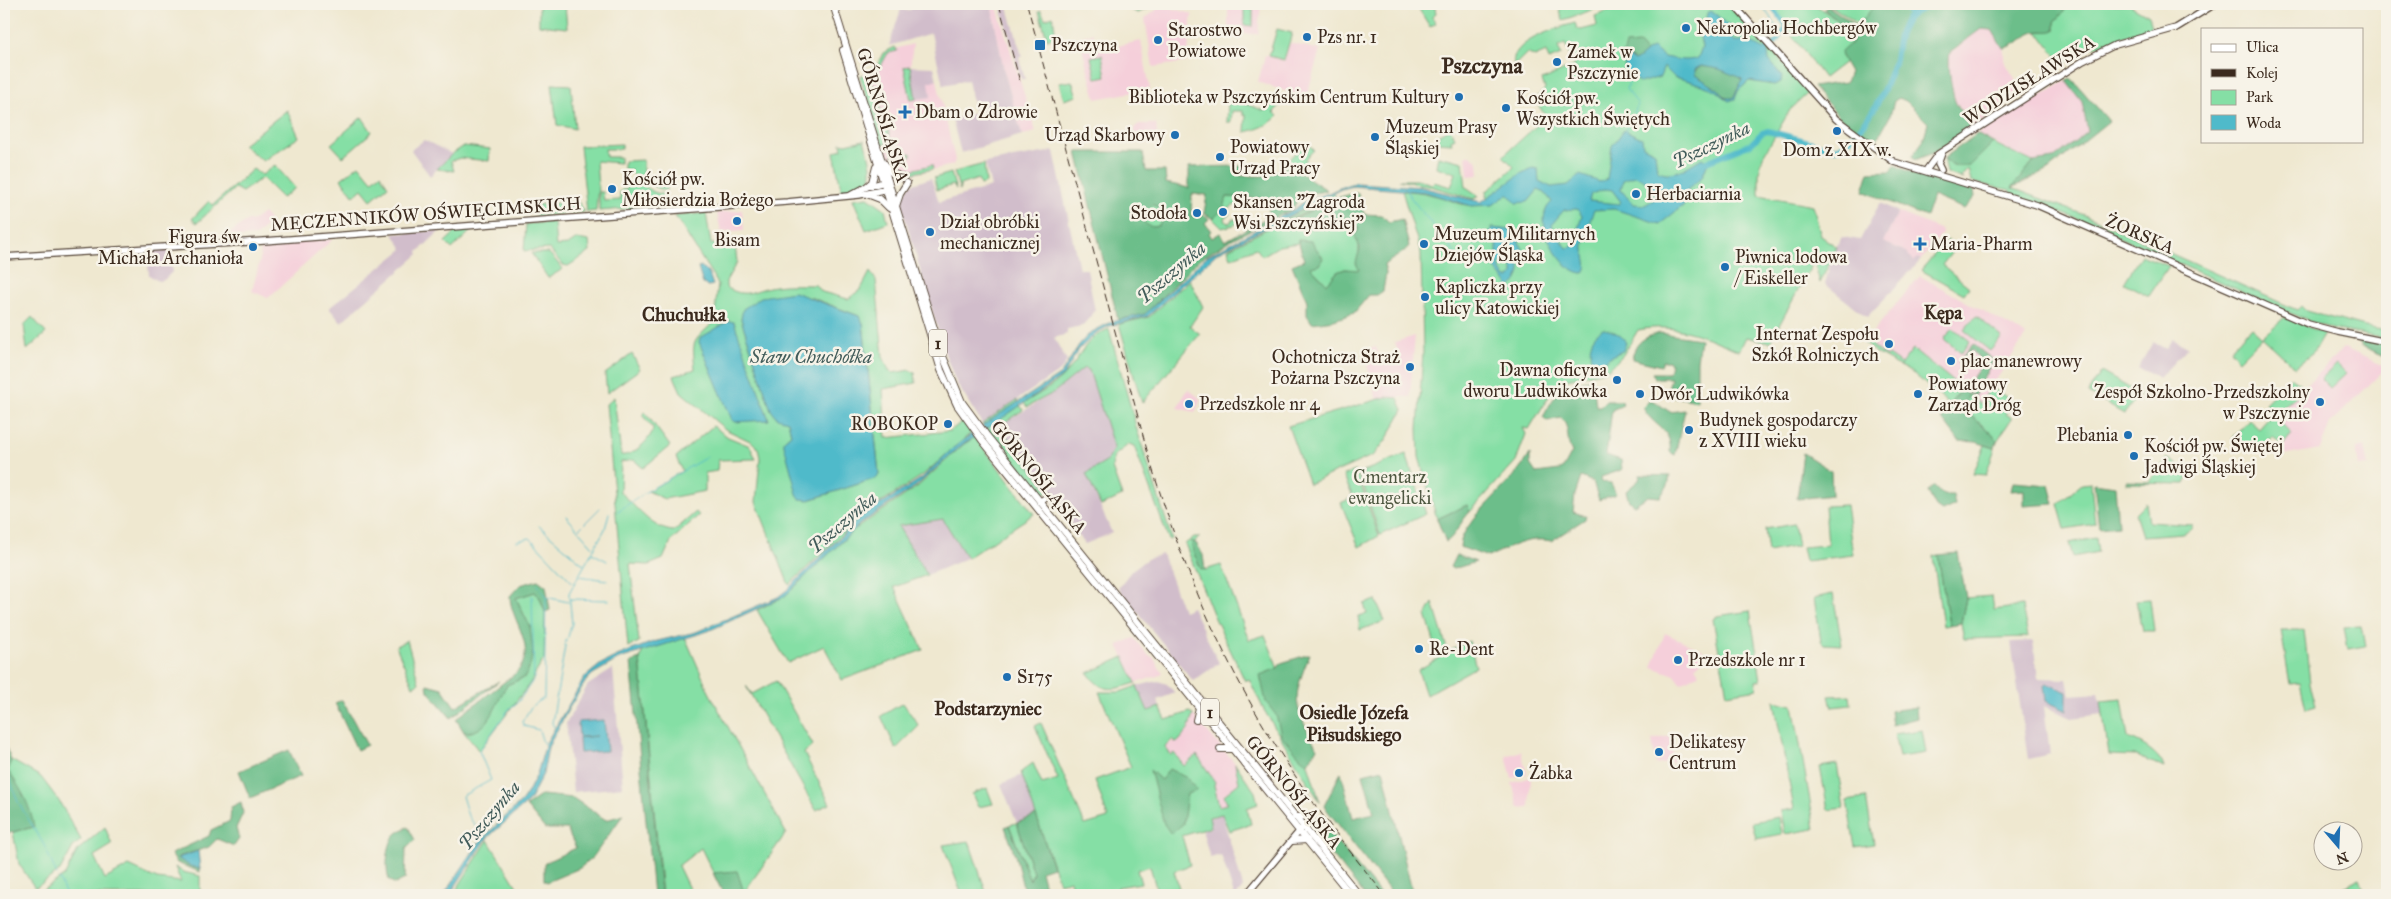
<svg xmlns="http://www.w3.org/2000/svg" width="2391" height="899" viewBox="0 0 2391 899" font-family="'IM FELL Great Primer',serif">
<style>
.built{fill:#f5cfda}
.industrial{fill:#d1bdcb}
.green{fill:#85dfa5;stroke:#608462;fill-rule:evenodd}
.forest{fill:#6cbe8a;stroke:#547454;fill-rule:evenodd}
.water{fill:#4fbaca;stroke:#457274;fill-rule:evenodd}
.lines{fill:none;stroke-linecap:round;stroke-linejoin:round}
.stream{stroke:#4fbaca;stroke-width:1}
.canal{stroke:#4fbaca;stroke-width:4}
.river{stroke:#4fbaca;stroke-width:6}
.secondary-casing{stroke:#564639;stroke-width:8}
.primary-casing{stroke:#564639;stroke-width:8}
.secondary{stroke:#fff;stroke-width:5.5}
.primary{stroke:#fff;stroke-width:6}
.rail{stroke:#3b2a1e;stroke-width:1;stroke-dasharray:8 4;stroke-linecap:butt}
.poi-dot{fill:#1f6fb2;stroke:#f7f3e8;stroke-width:2}
.labels{text-anchor:middle;stroke-width:5;stroke-linejoin:round;paint-order:stroke}
.shield{fill:#f7f3e8;stroke:#73665b;stroke-width:1}
.shield-label{font-size:16px;font-weight:bold;fill:#3b2a1e}
.poi-label{font-size:18px;fill:#3b2a1e;stroke:#f7f3e8;text-anchor:start}
.street-label{font-size:18px;fill:#3b2a1e;stroke:#f7f3e8}
.park-label{font-size:18px;fill:#4e5740;stroke:#f7f3e8}
.water-label{font-size:19px;font-style:italic;fill:#425c5a;stroke:#f7f3e8}
.neighbourhood-label{font-size:19px;font-weight:bold;fill:#3b2a1e;stroke:#f7f3e8}
.district-label{font-size:22px;font-weight:bold;fill:#3b2a1e;stroke:#f7f3e8}
</style>
<rect width="100%" height="100%" fill="#f7f3e8"/>
<filter id="ink" filterUnits="userSpaceOnUse"><feTurbulence type="fractalNoise" baseFrequency=".02" numOctaves="2"/><feDisplacementMap in="SourceGraphic" scale="10" xChannelSelector="R" yChannelSelector="G"/><feConvolveMatrix kernelMatrix="1 2 1 2 8 2 1 2 1" color-interpolation-filters="sRGB"/></filter>
<filter id="wash" filterUnits="userSpaceOnUse"><feTurbulence type="fractalNoise" baseFrequency=".0096" numOctaves="4" result="noise"/><feDisplacementMap in="SourceGraphic" scale="20" xChannelSelector="R" yChannelSelector="G"/><feGaussianBlur stdDeviation="1.12" result="paint"/><feColorMatrix in="noise" values="0 0 0 0 0 0 0 0 0 0 0 0 0 0 0 0 0 1.4 0 .05"/><feComposite in="paint" operator="in"/></filter>
<g filter="url(#wash)">
<rect width="100%" height="100%" fill="#efe8d0"/>
<!-- built -->
<g class="built">
<path d="M991,4H996L1036,132L1022,135L1004,71Z"/>
<path d="M1228,4H1261L1258,34H1228Z"/>
<path d="M1162,5L1192,14L1187,62L1153,67L1145,19Z"/>
<path d="M1981,29L1992,30L2003,48L2006,64L2024,93L1973,127L1955,101L1948,68L1949,54Z"/>
<path d="M1093,33L1097,50L1141,41L1150,89L1096,99L1083,52L1082,36Z"/>
<path d="M1290,43L1320,50L1306,98L1258,82L1265,55L1284,61Z"/>
<path d="M913,44L910,69L917,99L929,89V82L937,80L955,160L953,165L905,176L899,175L886,163L860,76L878,68L887,51Z"/>
<path d="M2066,81L2082,102L2088,132L2053,159L2033,162L1977,134Z"/>
<path d="M1139,124H1156L1158,143H1134L1135,127Z"/>
<path d="M1471,155L1478,162L1479,175L1468,176L1466,155Z"/>
<path d="M742,210L744,230L721,232L717,213Z"/>
<path d="M1898,212L1942,230V233L1921,260L1917,258L1915,262L1902,250L1883,242Z"/>
<path d="M263,213L271,222L256,236L227,238L230,233L248,220L251,222Z"/>
<path d="M333,239L268,298L252,291L260,260L261,244Z"/>
<path d="M1920,276L2026,335L1980,404L1913,349L1901,364L1888,355L1886,357L1866,340Z"/>
<path d="M1415,336L1410,397H1386L1377,400L1363,351L1376,347L1380,358L1398,353L1395,342Z"/>
<path d="M2344,348L2387,367L2330,424L2320,449L2276,457L2292,434L2274,416Z"/>
<path d="M1188,389L1201,399L1195,412L1177,408Z"/>
<path d="M2365,446L2369,466L2359,467L2356,448Z"/>
<path d="M1665,633L1709,653L1695,667L1700,673L1681,683L1675,675L1652,667Z"/>
<path d="M1134,638L1149,656L1153,657L1163,674L1136,683L1118,645Z"/>
<path d="M1193,715L1235,763L1240,783L1224,794L1227,804L1219,806L1213,785L1215,782L1197,756L1184,766L1174,754L1171,755L1165,747L1188,730Z"/>
<path d="M1670,736L1674,762L1656,765L1652,740Z"/>
<path d="M1521,751L1527,774L1512,778L1506,756Z"/>
<path d="M1531,777L1529,807L1519,808L1512,783Z"/>
</g>
<!-- industrial -->
<g class="industrial">
<path d="M919,4H991L1004,71L1022,135L961,153L952,119L975,113L968,80L943,85L931,33L889,46L901,9L908,11Z"/>
<path d="M1000,4H1007L1022,56L1019,58L1025,79H1021Z"/>
<path d="M910,66L934,67L937,80L929,82L931,97L916,99Z"/>
<path d="M424,140L452,154L430,176L411,150Z"/>
<path d="M1054,151L1079,269H1087L1095,311L1082,326L1067,329V334L1054,338L1067,361L1061,370L982,424L956,382L944,351L902,208V197L910,185L931,178L939,202L991,187L985,163Z"/>
<path d="M1880,203L1898,212L1883,242L1902,250L1915,261L1917,258L1921,260L1867,317L1825,284L1833,253L1842,237L1860,240Z"/>
<path d="M441,230L418,252L419,254L341,322L329,308L403,249L393,234Z"/>
<path d="M170,249L172,272L164,280L158,281L149,275L148,263L156,251Z"/>
<path d="M2172,339L2188,347L2159,378L2138,368L2153,342L2166,349Z"/>
<path d="M1084,368L1089,370L1114,448L1106,462L1086,474L1112,533L1085,544L1053,503L1051,493L999,426L1053,393Z"/>
<path d="M943,519L967,558L927,575L897,526Z"/>
<path d="M1162,554L1183,611L1192,607L1219,663L1193,681L1118,588L1132,570L1147,559Z"/>
<path d="M2033,641L2038,678L2067,679L2070,695L2099,693L2103,714L2072,718L2044,706L2050,754L2028,759L2011,642Z"/>
<path d="M613,669L623,787L573,792L566,723L588,685Z"/>
<path d="M1158,681L1167,684L1175,693L1157,700L1160,707L1148,712L1137,686Z"/>
<path d="M1022,775L1036,815L1017,823L1001,784Z"/>
<path d="M1222,814L1243,887L1237,895H1234L1221,855L1210,858L1202,830L1211,828L1209,818Z"/>
</g>
<!-- green -->
<g class="green">
<path d="M539,4H565L567,28L539,25Z"/>
<path d="M1118,4H1157L1138,13Z"/>
<path d="M1421,4H1428L1430,7L1434,4L1436,13L1432,17L1436,23L1430,27L1417,6Z"/>
<path d="M1555,4H1594L1595,9L1563,20L1559,8Z"/>
<path d="M1627,4H1728L1768,45L1808,93L1790,110L1763,156L1759,172V195L1813,205L1821,236L1837,247L1820,283L1814,261L1770,342L1746,337L1739,351C1707,337 1674,322 1638,330L1623,355L1611,367L1604,371L1562,380L1554,388L1529,429L1523,428L1526,434L1516,461L1470,512L1467,505L1437,519L1419,457L1418,429L1423,352L1421,253L1402,191C1413,191 1423,192 1433,195C1459,201 1461,210 1490,202L1486,196L1487,191L1514,167L1503,156L1546,117L1539,106L1538,96L1545,89L1542,80L1574,66L1565,44L1558,47L1561,55L1549,60L1546,52L1535,57L1527,53L1514,66C1508,41 1558,28 1575,23L1577,28L1581,30L1597,26L1595,16Z"/>
<path d="M1768,4H1814L1863,37L1850,58L1824,78Z"/>
<path d="M1828,4H1888L1872,33Z"/>
<path d="M2070,4H2128L2149,16L2152,27L2088,49L2063,65L2038,32L2055,30V22Z"/>
<path d="M1244,8H1253V26L1244,25Z"/>
<path d="M1041,10L1045,19L1053,16L1056,37L1047,39L1039,11Z"/>
<path d="M1277,29L1292,33L1284,60L1269,56Z"/>
<path d="M895,47L897,51L888,53L879,69L872,73L871,84L876,86L883,120L881,121L882,123H886L890,137L886,144L881,145L860,76L871,72V68L877,66L883,53Z"/>
<path d="M1102,55L1106,76L1096,78L1091,57Z"/>
<path d="M910,66L916,99L911,100L904,67Z"/>
<path d="M1072,81L1077,96L1064,100L1059,83Z"/>
<path d="M552,84L571,85L575,129L557,125Z"/>
<path d="M1275,97L1285,100L1274,112L1278,116C1269,125 1257,130 1245,132L1246,115H1243V111H1232L1231,122H1227L1228,103H1243L1265,111Z"/>
<path d="M287,110L299,137L263,161L243,145Z"/>
<path d="M362,117L372,132L343,157L331,144Z"/>
<path d="M1450,128L1455,138L1451,140L1452,143L1436,142L1439,134Z"/>
<path d="M864,140C873,169 880,187 842,194L834,152L842,149L841,143L846,144Z"/>
<path d="M1307,143L1314,150L1305,159L1307,162L1295,171L1286,161Z"/>
<path d="M1993,143L2033,162L2012,188L2087,216L2297,310L2301,306L2306,311L2365,327L2387,331V339L2332,329L2308,321L2082,221L2010,193V190L1971,182L1968,169L1961,177L1963,179L1947,173L1944,158L1953,166H1970Z"/>
<path d="M622,144V149H605L606,157H620V163L596,161L598,187L596,211L587,212L580,146Z"/>
<path d="M464,146L490,149L489,161L460,158L451,161L454,171L437,169L452,154Z"/>
<path d="M892,150H894L895,154L900,153L901,155L911,153V156L898,159L900,170L906,169L907,171L932,165L933,169L903,175L895,168Z"/>
<path d="M1438,156L1463,162L1466,187L1479,196L1474,199L1430,186L1398,180H1419L1432,184L1434,182L1451,187L1456,173L1436,167Z"/>
<path d="M643,160V179L657,186H667L666,191C653,188 641,179 629,172L631,169L628,171L624,169V161Z"/>
<path d="M984,164L986,183L980,185L978,179L960,185V191L954,172Z"/>
<path d="M275,165L295,188L282,198L262,178L242,192L235,188L197,223L192,219L209,201L213,205L253,169L262,175Z"/>
<path d="M359,165L372,181L380,174L388,186L371,200L362,189L354,196L341,179Z"/>
<path d="M951,173L956,190L953,185L937,190L934,178Z"/>
<path d="M638,182L654,192L665,195V206L599,211V192H603L604,201L620,200V192L623,189L625,190L630,183Z"/>
<path d="M1334,194L1336,198L1293,218L1290,225C1302,230 1313,227 1325,228L1344,216L1359,228V271L1345,269L1337,272L1327,284L1311,267L1298,240V243L1279,246L1262,256L1256,248L1231,258L1228,249Z"/>
<path d="M868,197L885,209L888,222L866,230L853,199Z"/>
<path d="M1226,197L1245,198L1243,209L1234,205L1222,214H1230L1225,218L1226,222L1230,223L1232,219L1241,220L1234,225L1222,228L1213,219L1224,208Z"/>
<path d="M572,202L579,203L584,212L536,216V205Z"/>
<circle cx="1153" cy="216" r="11"/>
<path d="M706,213L711,244L735,245L737,262L726,281V287C747,300 754,289 775,286C788,284 803,285 816,285L822,292L848,299L861,289L870,272L876,280L883,357L889,370L893,373L910,370L915,373L916,383L883,389L886,438L950,431L963,421L971,433L923,475L863,514L789,585L756,502L760,458L758,448L752,442L725,429L681,392L674,376L695,369C692,339 692,343 714,322L718,284L675,216ZM810,297L859,316L863,323L879,474L877,478L809,500L783,441L791,434L788,421L771,410L741,319Z"/>
<path d="M554,222L556,246L568,245L577,239L589,241L590,252L568,266L563,265L549,249L524,251L526,224Z"/>
<path d="M475,227L452,249L445,242L459,229Z"/>
<path d="M1947,240L1956,247L1942,265L1969,287L1964,294L1921,270Z"/>
<path d="M531,253H549L563,269L548,278Z"/>
<path d="M2141,255L2169,266L2149,296L2124,283Z"/>
<path d="M1190,280L1203,307L1190,326L1200,334L1142,403L1119,324L1149,317Z"/>
<path d="M1976,316L2002,337L1990,351L1964,330Z"/>
<path d="M32,317L46,333L27,350L24,325Z"/>
<path d="M2285,317L2324,334L2313,353L2295,367L2262,337L2239,360L2230,350L2251,327L2262,337Z"/>
<path d="M1953,328L1970,341L1961,353L1944,339Z"/>
<path d="M1109,329L1137,430L1172,539L1169,540L1134,446L1129,444L1114,456L1112,468L1122,496L1101,506L1086,474L1106,462L1114,448L1089,370L1084,368L1053,393L1027,407L1024,403C1038,394 1056,385 1066,373C1083,355 1083,339 1109,329Z"/>
<path d="M1866,340L1886,357L1888,355L1901,364L1913,349L1963,389L1952,401L1951,406L1914,374L1876,353L1862,342Z"/>
<path d="M632,354L640,369L607,393L605,374Z"/>
<path d="M2337,364L2346,373L2330,388L2321,379Z"/>
<path d="M2101,372L2140,394L2124,414L2088,393Z"/>
<path d="M2291,377L2305,387L2274,416L2292,434L2282,446L2273,437L2267,445L2244,450L2232,439L2249,420L2259,429L2274,412L2265,403Z"/>
<path d="M1991,387L2015,403L2006,414L2012,418L1997,441L1991,433L1963,409L1969,394L1980,404Z"/>
<path d="M614,397L621,455C632,457 652,439 653,428L642,415L645,412L670,446L643,468L634,460L621,462L620,492C636,506 652,530 674,531L696,512L699,515L671,541L663,559L649,565L630,564L639,642L628,647L606,404Z"/>
<path d="M1386,397L1398,398L1403,410L1386,440L1374,455L1309,484L1288,426Z"/>
<path d="M1017,400L1023,410L999,426L1049,491L1043,494L1037,492L982,424Z"/>
<path d="M713,426L728,437L750,446L756,459L718,460L717,471L705,473V491L664,499L648,491L682,471L676,457Z"/>
<path d="M975,437L1034,514L967,558L943,519L898,526L927,575L894,587L923,650L842,680L824,646L788,663L757,610L785,596L854,530L917,487L964,444Z"/>
<path d="M1985,445L1995,448L1986,475L1973,474Z"/>
<path d="M1406,454L1426,514L1380,535L1359,473Z"/>
<path d="M2167,458L2190,473L2185,484L2126,483V481L2149,482Z"/>
<path d="M1356,471L1379,536L1359,547L1341,503L1353,497L1343,475Z"/>
<path d="M2091,483L2095,524L2065,529L2058,504L2082,484Z"/>
<path d="M2146,503L2149,522L2192,525L2191,529L2183,533L2142,536L2135,514Z"/>
<path d="M1846,505L1853,555L1805,561L1802,547L1828,545L1825,506Z"/>
<path d="M1794,524L1798,546L1768,552L1765,529Z"/>
<path d="M1194,537H1200L1193,543L1205,570L1221,565L1249,640L1265,635L1275,660L1320,802L1264,710L1249,679L1245,681L1214,616L1185,544Z"/>
<path d="M2096,538L2098,552L2073,557L2069,543Z"/>
<path d="M1938,555L1949,625L1943,626L1933,556Z"/>
<path d="M535,592L540,598L545,612L544,659L530,683L479,751L464,732H472L507,685L525,677L530,627L516,598Z"/>
<path d="M1833,594L1842,645L1824,644L1821,641L1814,598Z"/>
<path d="M1992,596L1994,610L2022,606L2028,637L1964,639L1961,623L1966,598Z"/>
<path d="M2150,599L2154,631H2142L2136,600Z"/>
<path d="M1376,600L1385,621L1360,630L1358,616L1367,614L1364,604Z"/>
<path d="M1433,603L1448,652L1469,641L1476,667L1426,695L1418,670L1439,658L1426,615Z"/>
<path d="M1750,611L1761,680L1756,681L1757,689L1727,694L1713,619L1717,616Z"/>
<path d="M2361,626L2365,646L2348,649L2344,627Z"/>
<path d="M2281,630H2304L2310,683L2316,706L2306,709L2300,683L2290,684Z"/>
<path d="M685,637L709,692L786,833L742,895H724L701,848L678,866L692,895H662L640,659L643,650Z"/>
<path d="M407,640L419,683L413,686L396,646Z"/>
<path d="M1124,657L1136,683C1114,690 1102,694 1088,673Z"/>
<path d="M776,681L813,745L804,753L830,804L816,810L746,686L752,694Z"/>
<path d="M1137,686L1148,711L1160,707L1166,720L1190,712L1193,715L1188,730L1179,741L1175,742L1173,739L1165,747L1171,755L1174,753L1184,766L1197,755L1215,782L1214,785L1219,806L1227,804L1224,795L1239,783L1235,763L1255,792L1258,804L1247,808L1251,824L1229,831L1222,814L1209,817L1211,827L1182,836L1190,865L1174,871L1181,895H1158L1150,866L1137,870L1141,883L1118,887L1119,895H1095L1094,891L1073,895L1070,880L1059,883L1021,772L1033,763L1042,784L1058,779L1035,726L1041,723L1085,825L1108,818L1095,780L1131,767L1099,692H1120Z"/>
<path d="M1850,695L1851,705L1832,707L1829,696Z"/>
<path d="M2122,699L2128,738C2140,742 2161,754 2164,768L2137,756L2109,755L2101,701Z"/>
<path d="M1774,701L1793,705L1815,829L1785,834L1781,811L1794,809Z"/>
<path d="M903,703L919,726L896,749L881,716Z"/>
<path d="M1922,730L1926,753L1899,757L1894,734Z"/>
<path d="M11,760L41,777L59,801L81,840L73,847L60,871L35,888L19,864L13,832L34,827L8,771Z"/>
<path d="M1837,764L1844,808L1828,810L1820,767Z"/>
<path d="M987,788L993,804L978,807L972,794Z"/>
<path d="M1866,798L1874,844L1855,847L1847,801Z"/>
<path d="M1779,817L1782,834L1756,839L1752,822Z"/>
<path d="M1017,823L1033,873L1030,880L1009,825Z"/>
<path d="M105,827L112,845L94,856L105,879L129,866L157,879L181,882L175,867L183,872L200,876V895H36L65,875L78,850Z"/>
<path d="M488,840L522,895H453Z"/>
<path d="M969,841L986,892L976,895H962L943,845Z"/>
<path d="M2360,879L2366,895H2339L2337,890Z"/>
</g>
<!-- forest -->
<g class="forest">
<path d="M1875,4H2070L2055,22V30C2049,33 2042,30 2035,32C2024,36 2015,47 2003,48L1992,30L1981,29L1951,51C1946,58 1952,92 1955,101C1959,111 1968,120 1973,128L1935,152L1915,160L1912,156L1923,141L1928,123L1906,101L1899,98L1894,101L1890,116L1876,141L1867,135L1864,137L1850,129L1813,87L1846,82L1850,72L1842,58L1841,52L1852,42L1853,33L1824,9L1828,6L1858,27Z"/>
<path d="M1639,44L1646,52L1641,58L1634,61L1629,56L1625,58V62L1621,61L1626,45Z"/>
<path d="M1698,67C1710,65 1736,70 1743,81L1733,98L1729,99L1695,75L1694,73Z"/>
<path d="M2072,79L2109,121L2048,170L2012,188L2033,162L2053,159L2088,132L2082,102L2066,81Z"/>
<path d="M1977,134L1993,143L1970,166H1953L1944,158Z"/>
<path d="M1077,152H1143L1146,171H1165L1166,183L1189,188V167L1243,166L1240,176H1263L1290,166L1327,190C1318,194 1307,191 1299,198C1296,201 1296,205 1292,209L1232,239L1200,259L1145,314L1118,320ZM1192,194L1207,195L1204,213L1213,219L1224,208L1227,197L1270,199L1268,217L1225,241L1220,233L1212,238L1209,233L1211,231L1205,223L1209,219L1204,215L1191,216ZM1153,205L1159,208L1164,217L1158,226C1147,229 1140,221 1144,210Z"/>
<path d="M1895,165L1917,175L1974,190L1975,197L1964,209L1933,196L1926,217L1863,191L1869,172L1891,171Z"/>
<path d="M1355,193L1358,194L1364,214L1382,215L1389,222L1402,219L1409,246C1402,255 1393,258 1384,265L1386,273L1383,291L1377,295H1369L1354,313L1334,320L1312,323L1307,315V301L1292,265L1304,260L1298,240L1311,241L1323,258L1319,265L1311,267L1327,284L1337,272L1345,269L1359,270L1356,263L1360,248L1355,236L1359,228L1344,216L1325,228C1313,227 1302,230 1290,225V221L1336,198Z"/>
<path d="M1660,333L1700,339L1697,361V401L1671,396L1667,393L1671,378H1655L1652,373H1669L1671,364L1669,361H1663L1661,366L1632,359C1635,342 1644,337 1660,333Z"/>
<path d="M2358,340L2380,343L2387,348V357L2362,346Z"/>
<path d="M1973,344L1993,360L1974,396L1965,388L1983,363L1972,350L1960,362H1958Z"/>
<path d="M1593,380L1596,406H1600L1605,401H1622L1623,405L1612,410L1606,455L1621,460L1622,470L1601,477L1602,482L1611,483L1616,494L1599,500L1593,482L1581,477L1575,495L1573,512L1586,516L1585,519L1551,541C1527,536 1509,548 1488,557L1460,547C1460,521 1516,482 1530,454V464L1536,473L1560,470L1564,467L1572,452C1565,441 1571,427 1561,418L1547,421L1543,417C1558,390 1561,383 1593,380Z"/>
<path d="M1963,389L1969,394L1963,409L1991,433L1997,441L1995,448L1976,442L1959,441L1942,419L1952,405V401Z"/>
<path d="M1649,401L1657,403L1670,412L1685,410L1675,455L1670,452C1673,428 1651,426 1643,407Z"/>
<path d="M1803,453L1831,471L1832,495L1797,499Z"/>
<path d="M1640,475L1670,476L1668,485L1660,497L1648,496L1634,505L1629,501L1626,491L1639,480Z"/>
<path d="M2013,482L2049,485L2054,504L2024,506V490L2011,491Z"/>
<path d="M2094,483L2115,486L2118,526L2099,528Z"/>
<path d="M1933,486L1943,495H1953L1955,505L1942,511L1936,507L1928,492Z"/>
<path d="M1467,505L1470,512C1461,520 1455,537 1446,542L1437,519Z"/>
<path d="M1191,541L1196,543L1203,555L1205,570L1201,569L1193,552Z"/>
<path d="M1958,553L1966,598L1961,623L1949,625L1938,555Z"/>
<path d="M1456,555L1476,562L1453,569L1450,567Z"/>
<path d="M538,580L546,586L550,610L545,612L540,598L535,592L516,598L530,627L533,651L530,666L525,677L507,685C495,703 491,734 464,732L456,719L516,673C540,648 510,621 510,596L520,585Z"/>
<path d="M1310,654C1291,700 1293,704 1317,748L1308,763L1300,757L1281,735L1276,715L1266,702L1260,675L1278,668L1281,663Z"/>
<path d="M640,659L660,883L662,895H653L631,662Z"/>
<path d="M499,681L451,718L428,691L427,684L442,688L455,707Z"/>
<path d="M342,700L367,745L357,750L335,703Z"/>
<path d="M1916,707L1917,718L1892,725L1890,711Z"/>
<path d="M4,743L11,760L8,771C22,790 30,805 34,827L4,834Z"/>
<path d="M289,750L301,776L250,798L239,771Z"/>
<path d="M1169,769L1187,778L1197,790L1187,794L1183,824L1171,834L1164,824L1150,770L1161,780Z"/>
<path d="M1383,769L1413,895H1393L1324,806L1341,772L1353,818L1374,813L1363,774Z"/>
<path d="M542,795L573,798L606,820L623,815L593,857L580,868L547,882L544,880V863L576,848L567,829H545L526,806Z"/>
<path d="M241,802L243,813L236,828L239,839L234,846L217,839L209,847L178,857L190,866L200,869V872L177,863L171,854L209,836L211,830L230,821L231,807Z"/>
<path d="M1036,815L1053,867L1041,871L1047,895H1025L1015,855L1005,827L1009,825L1030,880L1033,873L1017,823Z"/>
<path d="M1317,817L1381,895H1364L1313,831V824Z"/>
<path d="M408,827L415,840L406,849L405,879L395,884L389,880C385,869 387,846 394,836C397,832 404,829 408,827Z"/>
<path d="M737,871L744,892L742,895H724L713,873Z"/>
</g>
<!-- water -->
<g class="water">
<path d="M1711,11C1718,15 1722,21 1728,25L1734,41H1742L1748,38L1753,44L1768,52L1769,60L1782,76L1781,82L1774,85L1749,81L1738,91L1735,99L1729,101C1724,99 1722,94 1717,91C1712,88 1679,77 1675,78L1664,67L1660,77L1640,83L1624,71L1626,56L1634,61C1642,58 1645,50 1653,48L1664,57C1676,59 1686,62 1698,58L1702,47L1699,32L1704,30L1707,13ZM1701,66L1719,69L1743,79L1733,98H1726L1718,89L1695,75V69Z"/>
<path d="M1624,130L1642,138L1643,146L1655,152L1657,170C1673,179 1688,166 1702,158L1708,163L1702,177L1688,189L1684,205L1660,224L1614,209L1594,210C1592,213 1584,241 1584,245C1583,256 1590,264 1584,273C1562,274 1529,220 1552,202L1545,193L1538,190L1528,202L1516,203L1508,194L1493,205L1471,206L1425,192L1353,186L1341,189L1217,253L1148,316L1109,326L1096,333L1079,349L1063,376L985,430L982,426L1061,374L1079,345L1090,333L1111,322L1145,314L1207,256L1295,209L1311,196L1312,198C1328,196 1340,185 1356,183L1421,187L1481,202L1522,173L1533,168L1538,169L1539,181L1551,187L1568,185L1580,175L1600,182L1607,179L1612,146ZM1635,176C1645,178 1653,189 1656,198L1645,205L1633,204L1621,190L1623,180ZM1606,189L1612,190L1621,202L1619,204L1589,201L1591,194ZM1577,209L1582,216L1572,247L1567,248L1553,229L1552,224L1564,210Z"/>
<path d="M1492,228L1512,230L1521,237L1519,242L1523,249L1517,256C1523,267 1520,280 1510,287L1492,265L1476,267L1474,261L1479,259L1480,251H1484L1489,257L1497,256V245L1488,234ZM1505,261L1513,267V274L1509,278H1506L1499,267L1500,264Z"/>
<path d="M701,266L709,274L713,285L708,286L703,284L698,268Z"/>
<path d="M794,292L859,316L863,323L879,474L877,478L809,500L800,499L797,494L783,441L791,434L788,421L777,418L771,410L741,319L743,309L761,297Z"/>
<path d="M729,321L734,322L769,420L734,422L732,420L699,342L700,338Z"/>
<path d="M1603,329C1612,330 1621,334 1626,342L1623,351C1614,354 1603,359 1600,369L1595,370C1588,355 1587,338 1603,329Z"/>
<path d="M972,434L975,437L962,445L916,486L860,524L785,596L708,631L619,659L593,674L586,681L569,708L548,747L543,774L529,801L487,838L452,891L449,895H444L480,841L522,801L528,792L537,774L546,743L585,677L601,664L617,656L653,642L696,632L778,597L787,590L862,516L922,478L953,448Z"/>
<path d="M2046,683L2067,692V711L2046,701L2044,685Z"/>
<path d="M604,720L607,751L580,753L579,738L597,736L579,737L578,722Z"/>
<path d="M198,851L200,869L190,866L177,858Z"/>
</g>
<g class="lines">
<!-- stream -->
<g class="stream">
<path d="M1761,4L1782,34"/>
<path d="M1626,131C1627,121 1635,114 1638,104L1626,89L1632,77"/>
<path d="M1407,190L1411,198L1463,263L1476,264"/>
<path d="M644,493L707,457"/>
<path d="M618,511L642,495"/>
<path d="M566,516L578,530"/>
<path d="M539,526L584,565"/>
<path d="M517,541L530,538L572,582"/>
<path d="M593,547L578,530L600,508"/>
<path d="M592,553L607,561"/>
<path d="M578,576L607,580"/>
<path d="M538,585L546,597L568,602"/>
<path d="M546,597L544,698L531,707L522,722L524,726L539,730L543,743L546,744"/>
<path d="M569,599L609,600"/>
<path d="M568,637L572,623L569,593L605,529L609,513"/>
<path d="M554,727L552,723L566,640"/>
<path d="M4,770L10,779L18,802L44,845L57,875"/>
<path d="M484,837L468,816L462,796L491,780L479,751L509,709L518,702L534,679L532,596"/>
<path d="M59,879L66,895"/>
</g>
<!-- canal -->
<g class="canal">
<path d="M1901,4L1903,7"/>
<path d="M1906,10L1910,15"/>
<path d="M1766,50L1778,40L1786,26L1770,4"/>
</g>
<!-- river -->
<path class="river" d="M1699,165L1751,144L1762,133L1768,131L1835,149L1841,147C1869,125 1883,96 1894,63C1898,47 1897,28 1910,16C1917,9 1929,6 1938,4"/>
</g>
</g>
<g filter="url(#ink)">
<g class="lines">
<!-- secondary casing -->
<g class="secondary-casing">
<g id="secondary">
<path d="M1733,4L1836,119L1894,162L2037,205L2308,324L2338,332L2387,342"/>
<path d="M1927,169L1938,154L2083,61L2115,45L2176,28L2215,4"/>
<path d="M1941,170L1938,164L1942,153"/>
<path d="M851,195L866,187L888,181"/>
<path d="M4,257L264,241L787,202L859,195L888,189"/>
<path d="M1246,895L1302,828"/>
</g>
</g>
<!-- primary casing -->
<g class="primary-casing">
<g id="primary">
<path d="M833,4L942,354L962,402L987,436L1359,895"/>
<path d="M843,50L941,370L957,405L982,440L1351,895"/>
<path d="M885,164L892,173L903,178"/>
<path d="M866,187L872,182L876,167"/>
<path d="M867,194L880,199L889,208"/>
<path d="M896,206L900,194L907,183"/>
<path d="M1040,502L1047,497"/>
<path d="M1196,720L1199,708"/>
<path d="M1220,749H1232"/>
<path d="M1295,817L1312,816"/>
<path d="M1292,841L1307,840"/>
</g>
</g>
<!-- secondary -->
<use href="#secondary" class="secondary"/>
<!-- primary -->
<use href="#primary" class="primary"/>
<!-- rail -->
<g class="rail">
<path d="M999,4L1020,82"/>
<path d="M1027,4L1148,454C1182,569 1229,678 1296,777C1323,818 1354,857 1385,895"/>
</g>
</g>
</g>
<!-- markers -->
<g class="poi-dot">
<circle cx="1686" cy="28" r="5"/>
<circle cx="1307" cy="37" r="5"/>
<circle cx="1158" cy="40" r="5"/>
<rect x="1034" y="39" width="12" height="12" rx="2.5"/>
<circle cx="1557" cy="62" r="5"/>
<circle cx="1459" cy="97" r="5"/>
<circle cx="1506" cy="108" r="5"/>
<path d="M902.5 104.5h5v5h5v5h-5v5h-5v-5h-5v-5h5z"/>
<circle cx="1837" cy="131" r="5"/>
<circle cx="1175" cy="135" r="5"/>
<circle cx="1375" cy="137" r="5"/>
<circle cx="1220" cy="157" r="5"/>
<circle cx="612" cy="189" r="5"/>
<circle cx="1636" cy="194" r="5"/>
<circle cx="1223" cy="212" r="5"/>
<circle cx="1197" cy="213" r="5"/>
<circle cx="737" cy="221" r="5"/>
<circle cx="930" cy="232" r="5"/>
<circle cx="1424" cy="244" r="5"/>
<path d="M1917.5 236.5h5v5h5v5h-5v5h-5v-5h-5v-5h5z"/>
<circle cx="253" cy="247" r="5"/>
<circle cx="1725" cy="267" r="5"/>
<circle cx="1425" cy="297" r="5"/>
<circle cx="1889" cy="344" r="5"/>
<circle cx="1951" cy="361" r="5"/>
<circle cx="1410" cy="367" r="5"/>
<circle cx="1617" cy="380" r="5"/>
<circle cx="1640" cy="394" r="5"/>
<circle cx="1918" cy="394" r="5"/>
<circle cx="2320" cy="402" r="5"/>
<circle cx="1189" cy="404" r="5"/>
<circle cx="948" cy="424" r="5"/>
<circle cx="1689" cy="430" r="5"/>
<circle cx="2128" cy="435" r="5"/>
<circle cx="2134" cy="456" r="5"/>
<circle cx="1419" cy="649" r="5"/>
<circle cx="1678" cy="660" r="5"/>
<circle cx="1007" cy="677" r="5"/>
<circle cx="1659" cy="752" r="5"/>
<circle cx="1519" cy="773" r="5"/>
</g>
<g class="labels">
<!-- shield labels -->
<g class="shield">
<rect x="929" y="329.5" width="18" height="27" rx="4"/>
<rect x="1201" y="698.5" width="18" height="27" rx="4"/>
</g>
<g class="shield-label">
<text x="938" y="349">1</text>
<text x="1210" y="718">1</text>
</g>
<!-- poi labels -->
<g class="poi-label">
<text x="1696" y="34">Nekropolia Hochbergów</text>
<text x="1168" y="36">Starostwo<tspan x="1168" dy="21">Powiatowe</tspan></text>
<text x="1317" y="43">Pzs nr. 1</text>
<text x="1051" y="51">Pszczyna</text>
<text x="1567" y="58">Zamek w<tspan x="1567" dy="21">Pszczynie</tspan></text>
<text x="1449" y="103" text-anchor="end">Biblioteka w Pszczyńskim Centrum Kultury</text>
<text x="1516" y="104">Kościół pw.<tspan x="1516" dy="21">Wszystkich Świętych</tspan></text>
<text x="915" y="118">Dbam o Zdrowie</text>
<text x="1385" y="133">Muzeum Prasy<tspan x="1385" dy="21">Śląskiej</tspan></text>
<text x="1165" y="141" text-anchor="end">Urząd Skarbowy</text>
<text x="1230" y="153">Powiatowy<tspan x="1230" dy="21">Urząd Pracy</tspan></text>
<text x="1837" y="156" text-anchor="middle">Dom z XIX w.</text>
<text x="622" y="185">Kościół pw.<tspan x="622" dy="21">Miłosierdzia Bożego</tspan></text>
<text x="1646" y="200">Herbaciarnia</text>
<text x="1233" y="208">Skansen "Zagroda<tspan x="1233" dy="21">Wsi Pszczyńskiej"</tspan></text>
<text x="1187" y="219" text-anchor="end">Stodoła</text>
<text x="940" y="228">Dział obróbki<tspan x="940" dy="21">mechanicznej</tspan></text>
<text x="1434" y="240">Muzeum Militarnych<tspan x="1434" dy="21">Dziejów Śląska</tspan></text>
<text x="243" y="243" text-anchor="end">Figura św.<tspan x="243" dy="21">Michała Archanioła</tspan></text>
<text x="737" y="246" text-anchor="middle">Bisam</text>
<text x="1930" y="250">Maria-Pharm</text>
<text x="1735" y="263">Piwnica lodowa<tspan x="1735" dy="21">/ Eiskeller</tspan></text>
<text x="1435" y="293">Kapliczka przy<tspan x="1435" dy="21">ulicy Katowickiej</tspan></text>
<text x="1879" y="340" text-anchor="end">Internat Zespołu<tspan x="1879" dy="21">Szkół Rolniczych</tspan></text>
<text x="1400" y="363" text-anchor="end">Ochotnicza Straż<tspan x="1400" dy="21">Pożarna Pszczyna</tspan></text>
<text x="1961" y="367">plac manewrowy</text>
<text x="1607" y="376" text-anchor="end">Dawna oficyna<tspan x="1607" dy="21">dworu Ludwikówka</tspan></text>
<text x="1928" y="390">Powiatowy<tspan x="1928" dy="21">Zarząd Dróg</tspan></text>
<text x="2310" y="398" text-anchor="end">Zespół Szkolno-Przedszkolny<tspan x="2310" dy="21">w Pszczynie</tspan></text>
<text x="1650" y="400">Dwór Ludwikówka</text>
<text x="1199" y="410">Przedszkole nr 4</text>
<text x="1699" y="426">Budynek gospodarczy<tspan x="1699" dy="21">z XVIII wieku</tspan></text>
<text x="938" y="430" text-anchor="end">ROBOKOP</text>
<text x="2118" y="441" text-anchor="end">Plebania</text>
<text x="2144" y="452">Kościół pw. Świętej<tspan x="2144" dy="21">Jadwigi Śląskiej</tspan></text>
<text x="1429" y="655">Re-Dent</text>
<text x="1688" y="666">Przedszkole nr 1</text>
<text x="1017" y="683">S175</text>
<text x="1669" y="748">Delikatesy<tspan x="1669" dy="21">Centrum</tspan></text>
<text x="1529" y="779">Żabka</text>
</g>
<!-- street labels -->
<g class="street-label">
<text transform="translate(2029 80) rotate(-32)" y="6">WODZISŁAWSKA</text>
<text transform="translate(883 115) rotate(73)" y="6">GÓRNOŚLĄSKA</text>
<text transform="translate(426 214) rotate(-4)" y="6">MĘCZENNIKÓW OŚWIĘCIMSKICH</text>
<text transform="translate(2140 234) rotate(24)" y="6">ŻORSKA</text>
<text transform="translate(1039 477) rotate(51)" y="6">GÓRNOŚLĄSKA</text>
<text transform="translate(1294 792) rotate(51)" y="6">GÓRNOŚLĄSKA</text>
</g>
<!-- park labels -->
<g class="park-label">
<text x="1390" y="483">Cmentarz<tspan x="1390" dy="21">ewangelicki</tspan></text>
</g>
<!-- water labels -->
<g class="water-label">
<text transform="translate(1711 144) rotate(-26)" y="7">Pszczynka</text>
<text transform="translate(1171 272) rotate(-41)" y="7">Pszczynka</text>
<text x="811" y="363">Staw Chuchółka</text>
<text transform="translate(842 522) rotate(-41)" y="7">Pszczynka</text>
<text transform="translate(489 815) rotate(-50)" y="7">Pszczynka</text>
</g>
<!-- neighbourhood labels -->
<g class="neighbourhood-label">
<text x="1943" y="319">Kępa</text>
<text x="684" y="321">Chuchułka</text>
<text x="988" y="715">Podstarzyniec</text>
<text x="1354" y="719">Osiedle Józefa<tspan x="1354" dy="22">Piłsudskiego</tspan></text>
</g>
<!-- district labels -->
<g class="district-label">
<text x="1482" y="73">Pszczyna</text>
</g>
</g>
<!-- margin -->
<rect width="2391" height="899" fill="none" stroke="#f7f3e8" stroke-width="20"/>
<!-- legend -->
<rect x="2201" y="28" width="162" height="115" fill="#f7f3e8" stroke="#aca397"/>
<rect x="2211" y="44" width="25" height="8" fill="#ffffff" stroke="#aca397"/>
<text x="2246" y="52" font-size="15" fill="#3b2a1e">Ulica</text>
<rect x="2211" y="69" width="25" height="8" fill="#3b2a1e" stroke="#aca397"/>
<text x="2246" y="78" font-size="15" fill="#3b2a1e">Kolej</text>
<rect x="2211" y="90" width="25" height="15" fill="#85dfa5" stroke="#aca397"/>
<text x="2246" y="102" font-size="15" fill="#3b2a1e">Park</text>
<rect x="2211" y="115" width="25" height="15" fill="#4fbaca" stroke="#aca397"/>
<text x="2246" y="128" font-size="15" fill="#3b2a1e">Woda</text>
<!-- north arrow -->
<g transform="translate(2338 846) rotate(161)"><circle r="24" fill="#f7f3e8" stroke="#aca397"/>
<path d="M0-4L9 19L0 12L-9 19Z" fill="#1f6fb2"/>
<text y="-8" font-size="14" font-weight="bold" text-anchor="middle" fill="#3b2a1e">N</text>
</g>
</svg>
